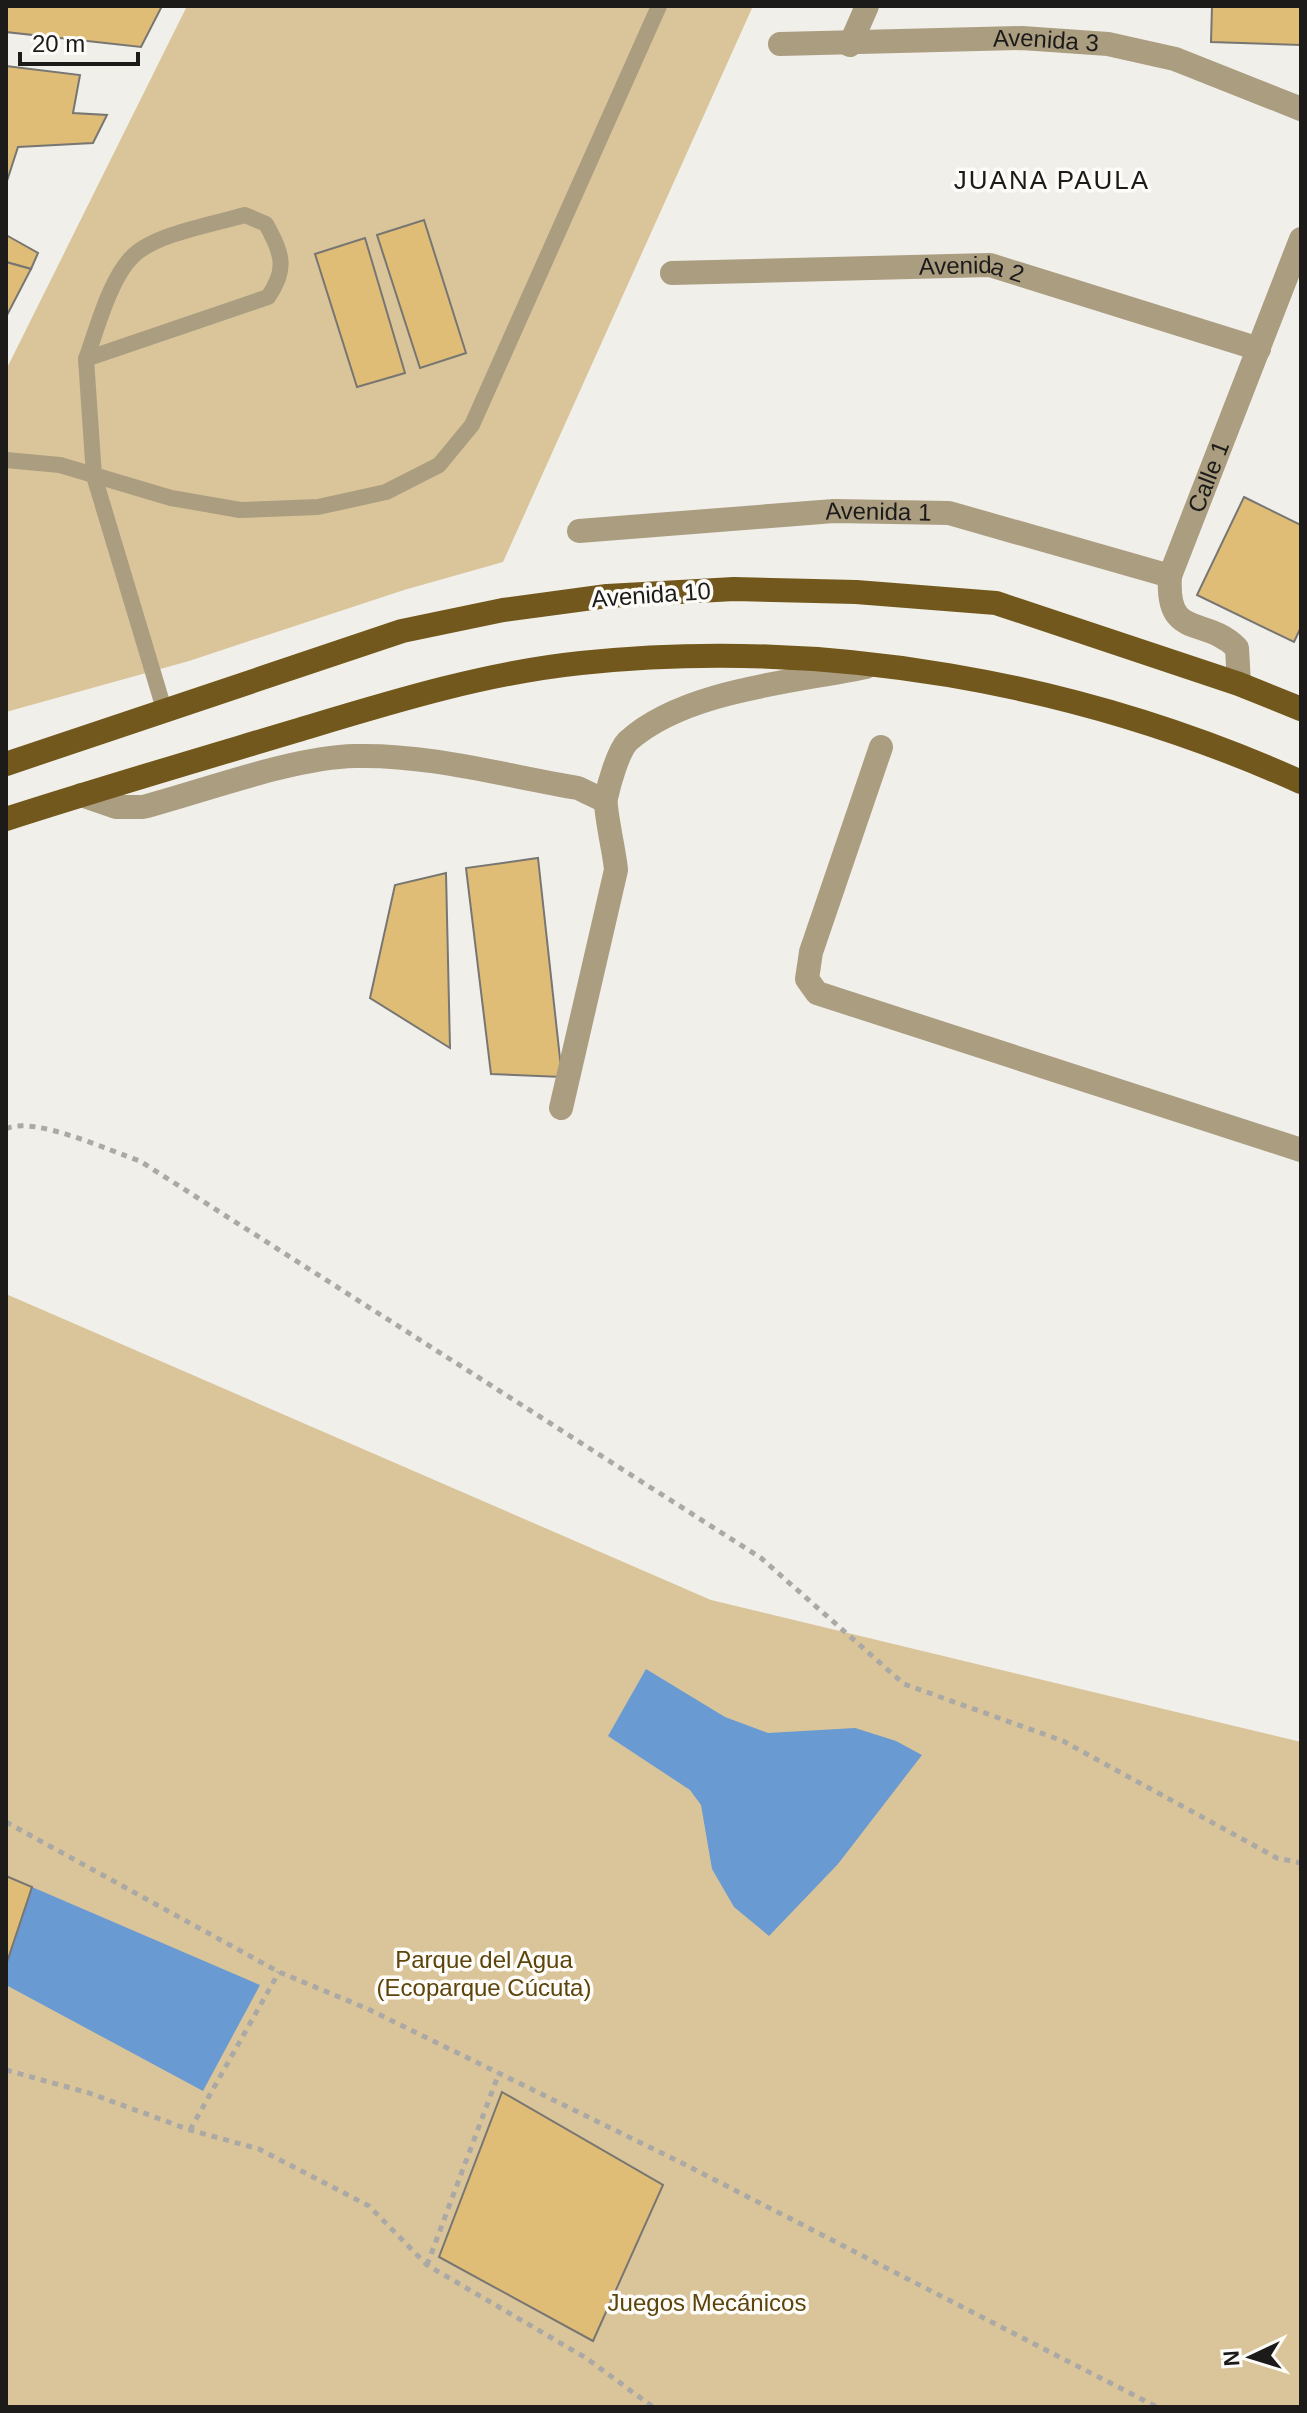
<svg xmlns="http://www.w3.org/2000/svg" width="1307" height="2413" viewBox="0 0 1307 2413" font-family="Arial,sans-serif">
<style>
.green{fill:#dac59b}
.water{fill:#6a9ad2}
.building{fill:#e0bd76;stroke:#787672;stroke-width:2}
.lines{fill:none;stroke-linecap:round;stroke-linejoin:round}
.path{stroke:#aba9a5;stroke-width:5;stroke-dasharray:6 6;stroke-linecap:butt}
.lane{stroke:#ab9d80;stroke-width:16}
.street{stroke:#ab9d80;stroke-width:24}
.primary{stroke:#72581c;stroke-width:24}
.labels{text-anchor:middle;stroke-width:7;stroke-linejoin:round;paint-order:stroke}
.street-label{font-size:24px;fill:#1c1b1a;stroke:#fefcf8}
.park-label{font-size:24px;fill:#5c440b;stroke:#fefcf8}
.neighbourhood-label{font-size:26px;letter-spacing:2px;fill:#1c1b1a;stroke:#fefcf8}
</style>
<rect width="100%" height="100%" fill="#f1efea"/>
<!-- green -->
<g class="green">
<path d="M187,6H753L503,562L404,590L189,661L6,712V370Z"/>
<path d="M6,1294L711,1600L1301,1742V2407H6Z"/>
</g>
<!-- water -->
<g class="water">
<path d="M646,1669L725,1717L768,1733L855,1728L896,1741L922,1755L838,1864L769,1936L734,1907L712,1869L701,1805L690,1790L608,1736Z"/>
<path d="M32,1887L260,1985L203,2091L6,1985V1965Z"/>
</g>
<!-- building -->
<g class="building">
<path d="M6,6H162L141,47L6,32Z"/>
<path d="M1212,6H1301V45L1211,42Z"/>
<path d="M6,66L80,75L73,113L107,115L93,143L18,147L6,184Z"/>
<path d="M424,220L466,353L420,368L377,235Z"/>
<path d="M6,235L38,253L31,269L6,262Z"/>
<path d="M365,238L405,373L357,387L315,254Z"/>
<path d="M6,262L31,269L6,317Z"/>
<path d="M1244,497L1301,525V627L1294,642L1197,595Z"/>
<path d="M538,858L562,1077L491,1074L466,868Z"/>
<path d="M446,873L450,1048L370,998L395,885Z"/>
<path d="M6,1876L32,1887L6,1965Z"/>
<path d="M502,2092L663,2185L593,2341L439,2257Z"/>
</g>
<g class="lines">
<!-- path -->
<g class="path">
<path d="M6,1129C33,1115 110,1151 140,1161L761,1558L904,1684L1063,1741L1277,1858L1301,1863"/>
<path d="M6,1822L279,1972L368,2009L682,2163L1157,2407"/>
<path d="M6,2070L89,2093L190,2130L259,2149L369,2206L427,2265L586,2358L653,2407"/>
<path d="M190,2130L279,1972"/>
<path d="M427,2265L499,2073"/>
</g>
<!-- lane -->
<g class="lane">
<path d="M245,215L266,224C282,253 288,269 268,297L86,359C97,329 110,278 133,256C155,234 214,224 245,215Z"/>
<path d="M86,359L94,476L164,709"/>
<path d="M6,460L60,465L171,498L240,510L318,507L386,492L439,465L472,425L659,6"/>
</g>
<!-- street -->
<g class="street">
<path id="s1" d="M780,44L1022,38L1108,44L1175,59L1301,109"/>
<path d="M850,45L867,6"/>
<path id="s2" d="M672,273L990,265L1259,349"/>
<path id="s3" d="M579,531L834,511L949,513L1170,576"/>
<path id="s4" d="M1239,684L1237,648C1204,615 1166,641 1170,576L1301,239"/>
<path d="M881,747L811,952L807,979L817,993L1301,1150"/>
<path d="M81,795L116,807H143C204,791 294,757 355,756C429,754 506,776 578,788L605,801"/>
<path d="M561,1108L616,870C615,854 604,809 606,798C609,784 618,751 628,741C684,690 794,682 866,667"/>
</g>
<!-- primary -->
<g class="primary">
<path d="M6,764L402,631L503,610L607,596L734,589L856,592L996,603L1239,684L1301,709"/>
<path d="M6,819C102,788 198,760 295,731C388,703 484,673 581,663C826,637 1078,682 1301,782"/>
</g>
</g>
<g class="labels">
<!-- street labels -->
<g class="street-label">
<text dy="8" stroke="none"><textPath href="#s1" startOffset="266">Avenida 3</textPath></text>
<text dy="8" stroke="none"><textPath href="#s2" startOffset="300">Avenida 2</textPath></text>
<text dy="8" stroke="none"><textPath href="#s4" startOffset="252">Calle 1</textPath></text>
<text dy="8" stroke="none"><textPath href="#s3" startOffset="300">Avenida 1</textPath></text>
<text transform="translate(651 595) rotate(-4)" y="8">Avenida 10</text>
</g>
<!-- park labels -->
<g class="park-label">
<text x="484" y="1968">Parque del Agua<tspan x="484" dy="28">(Ecoparque Cúcuta)</tspan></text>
<text x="707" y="2311">Juegos Mecánicos</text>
</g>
<!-- neighbourhood labels -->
<g class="neighbourhood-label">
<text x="1052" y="189">JUANA PAULA</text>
</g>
</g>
<!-- border -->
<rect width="1307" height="2413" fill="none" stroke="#1c1b1a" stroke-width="16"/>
<!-- north arrow -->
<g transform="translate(1251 2357) rotate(266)" stroke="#fefcf8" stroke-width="6" paint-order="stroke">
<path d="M0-6L14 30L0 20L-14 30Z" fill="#1c1b1a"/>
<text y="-12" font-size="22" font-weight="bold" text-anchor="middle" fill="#1c1b1a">N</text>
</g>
<!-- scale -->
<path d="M20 52v12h118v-12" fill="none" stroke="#1c1b1a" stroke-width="4"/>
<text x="32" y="52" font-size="24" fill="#1c1b1a" stroke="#fefcf8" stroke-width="6" paint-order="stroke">20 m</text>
</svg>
